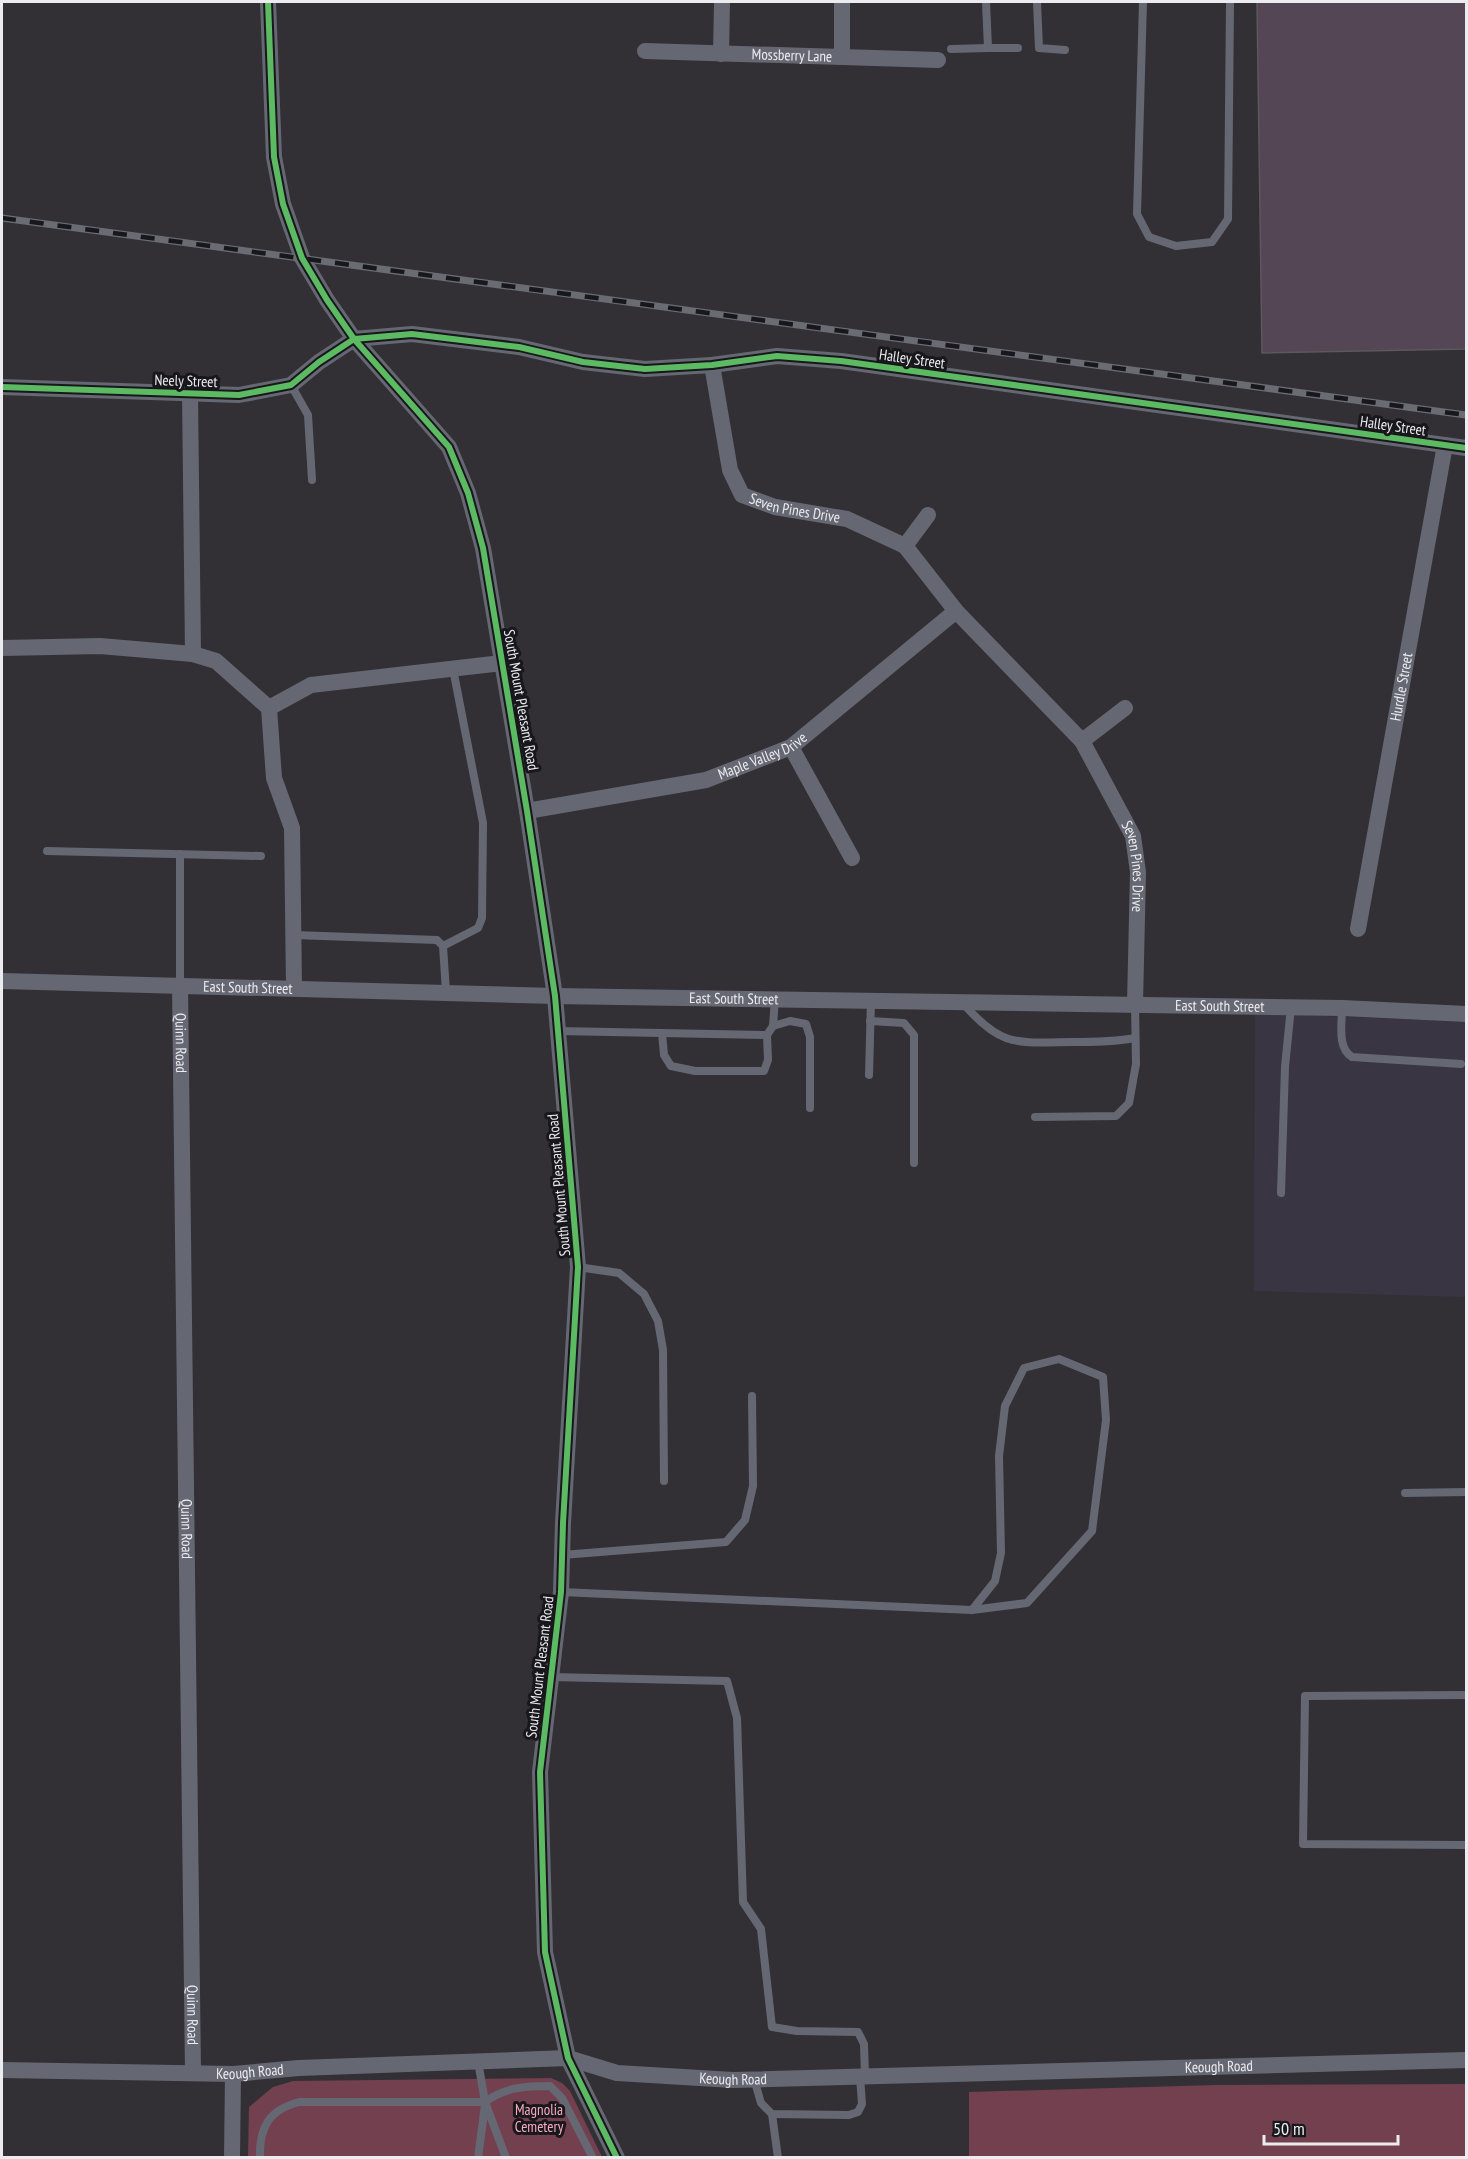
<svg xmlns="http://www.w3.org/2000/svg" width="1468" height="2159" viewBox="0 0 1468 2159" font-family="'PT Sans Narrow',sans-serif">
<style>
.built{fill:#393542}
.green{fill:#73404f}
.building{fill:#544654;stroke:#5b595d;stroke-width:1.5}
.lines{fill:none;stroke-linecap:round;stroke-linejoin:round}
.service{stroke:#656872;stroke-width:8}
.minor{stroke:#656872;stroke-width:16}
.rail-casing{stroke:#696c73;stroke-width:7}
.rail{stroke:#18171b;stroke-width:4.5;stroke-dasharray:14;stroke-linecap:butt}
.cycleway-casing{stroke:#18171b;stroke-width:10}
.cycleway{stroke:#5cba63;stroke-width:6}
.labels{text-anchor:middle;stroke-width:6;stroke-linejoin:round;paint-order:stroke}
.street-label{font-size:15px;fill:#ecebf0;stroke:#18171b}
.park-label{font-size:15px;fill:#f9abbf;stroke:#18171b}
</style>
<rect width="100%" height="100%" fill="#323035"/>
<!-- built -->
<path class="built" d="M1255,1013L1466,1022V1297L1254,1291Z"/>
<!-- green -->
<g class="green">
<path d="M551,2078L562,2083L570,2091L602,2157L248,2158L249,2107L273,2087L293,2081Z"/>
<path d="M1466,2084V2157H969V2092L1217,2085Z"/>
</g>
<!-- building -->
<path class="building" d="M1257,2H1466V349L1262,353Z"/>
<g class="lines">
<!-- service -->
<g class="service">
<path d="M986,2L988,48H1018"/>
<path d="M1037,2L1039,48L1065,50"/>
<path d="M1143,2L1137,214L1149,237L1176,246L1212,242L1228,219L1230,2"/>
<path d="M951,49L988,48"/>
<path d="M291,385L308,415L312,480"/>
<path d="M47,851L261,856"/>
<path d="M180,854V985"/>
<path d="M294,935L437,940L443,946L446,992"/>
<path d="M443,946L478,928L482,918L483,823L453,669"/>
<path d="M962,1002C1000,1047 1016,1043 1070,1042C1092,1042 1113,1042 1135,1038"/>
<path d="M1342,1008C1342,1024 1337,1048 1352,1057L1461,1064"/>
<path d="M870,1021L904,1023L914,1035V1163"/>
<path d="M773,1026L790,1021L806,1024L810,1037V1108"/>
<path d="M558,1031L767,1035L773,1026L775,999"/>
<path d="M662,1033L664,1055L671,1066L695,1071H764L768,1060L767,1035"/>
<path d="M869,1075L871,1000"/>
<path d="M1035,1117L1116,1116L1129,1103L1136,1064L1135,1004"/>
<path d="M1281,1193L1285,1067L1291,1007"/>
<path d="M578,1267L619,1273L644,1294L658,1321L663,1350L664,1481"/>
<path d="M1405,1493L1466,1492"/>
<path d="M562,1555L726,1542L745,1520L753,1486L752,1396"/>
<path d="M561,1592L972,1610L1027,1603L1092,1531L1106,1420L1103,1377L1059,1359L1024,1368L1005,1406L999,1456L1001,1553L995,1581L972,1610"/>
<path d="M551,1677L727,1681L737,1718L743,1902L761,1929L772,2027L797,2031L858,2032L864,2044L865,2076"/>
<path d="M1466,1695L1305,1696L1303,1844L1466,1845"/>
<path d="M478,2061L485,2102L506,2158"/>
<path d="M754,2079L761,2103L772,2114L849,2115L858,2112L862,2104L860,2077"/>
<path d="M772,2114L778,2158"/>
<path d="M260,2158C259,2127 269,2110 299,2102H485C505,2087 526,2086 550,2086L562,2098L593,2158"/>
<path d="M478,2158L485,2105"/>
</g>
<!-- minor -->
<g class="minor">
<path d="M268,2L274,157L283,204L302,258L327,300L354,339L449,447L468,493L483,548L527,811L555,996L578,1267L563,1523L561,1592L540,1772L545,1952L568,2058L617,2158"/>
<path id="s1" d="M645,51L938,60"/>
<path d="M721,54L722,2"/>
<path d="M842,57V2"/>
<path id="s2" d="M712,365L730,470L742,495L775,507L847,519L905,546L928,515"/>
<path d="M2,387L239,395L291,385L319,362L354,339L412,334L519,347L583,362L645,369L712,365L777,356L841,361L1466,448"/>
<path d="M190,393L193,654"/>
<path d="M905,546L956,611L1082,741L1125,708"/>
<path d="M2,648L100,646L193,654L216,661L269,708L274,778L292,828L294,988"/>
<path d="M269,708L311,685L502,663"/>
<path id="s3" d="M1082,741L1133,836L1138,872L1135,1004"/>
<path d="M791,747L852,858"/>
<path id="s4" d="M527,811L706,780L791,747L956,611"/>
<path id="s5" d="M1358,929L1445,445"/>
<path id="s6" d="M2,981L555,996L1342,1008L1466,1014"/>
<path id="s7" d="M180,985L193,2073"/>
<path id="s8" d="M2,2070L233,2074L299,2068L568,2058L617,2073L733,2080L1466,2060"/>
<path d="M232,2158L233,2074"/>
</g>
<!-- rail casing -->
<g class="rail-casing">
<path id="rail" d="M2,218L1466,415"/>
</g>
<!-- rail -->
<use href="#rail" class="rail"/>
<!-- cycleway casing -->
<g class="cycleway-casing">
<g id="cycleway">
<path d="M268,2L274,157L283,204L302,258L327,300L354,339L449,447L468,493L483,548L527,811L555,996L578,1267L563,1523L561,1592L540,1772L545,1952L568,2058L617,2158"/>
<path d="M2,387L239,395L291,385L319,362L354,339L412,334L519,347L583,362L645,369L712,365L777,356L841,361L1466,448"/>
</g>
</g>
<!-- cycleway -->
<use href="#cycleway" class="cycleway"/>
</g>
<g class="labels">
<!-- street labels -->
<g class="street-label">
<text dy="5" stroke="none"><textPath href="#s1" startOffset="147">Mossberry Lane</textPath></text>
<text transform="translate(912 359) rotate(8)" y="5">Halley Street</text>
<text transform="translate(186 381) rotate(2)" y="5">Neely Street</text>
<text transform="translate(1393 426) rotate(8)" y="5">Halley Street</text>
<text dy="5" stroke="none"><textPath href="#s2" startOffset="189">Seven Pines Drive</textPath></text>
<text dy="5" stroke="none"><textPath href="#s5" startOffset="246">Hurdle Street</textPath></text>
<text transform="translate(521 700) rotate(80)" y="5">South Mount Pleasant Road</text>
<text dy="5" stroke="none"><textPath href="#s4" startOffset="243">Maple Valley Drive</textPath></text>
<text dy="5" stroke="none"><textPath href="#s3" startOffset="138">Seven Pines Drive</textPath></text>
<text dy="5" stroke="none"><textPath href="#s6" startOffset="246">East South Street</textPath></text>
<text dy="5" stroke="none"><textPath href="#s6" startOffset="732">East South Street</textPath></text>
<text dy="5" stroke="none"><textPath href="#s6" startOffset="1218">East South Street</textPath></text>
<text dy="5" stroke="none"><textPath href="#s7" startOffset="58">Quinn Road</textPath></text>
<text transform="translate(559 1185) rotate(-95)" y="5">South Mount Pleasant Road</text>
<text dy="5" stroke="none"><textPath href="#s7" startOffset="544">Quinn Road</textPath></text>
<text transform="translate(540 1667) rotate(-83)" y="5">South Mount Pleasant Road</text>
<text dy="5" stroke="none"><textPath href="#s7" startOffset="1030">Quinn Road</textPath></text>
<text dy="5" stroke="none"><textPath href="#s8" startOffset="1220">Keough Road</textPath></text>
<text dy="5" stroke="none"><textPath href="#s8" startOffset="248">Keough Road</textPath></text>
<text dy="5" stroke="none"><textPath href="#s8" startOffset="734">Keough Road</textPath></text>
</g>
<!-- park labels -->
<g class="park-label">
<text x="539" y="2115">Magnolia<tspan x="539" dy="17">Cemetery</tspan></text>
</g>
</g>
<!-- border -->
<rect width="1468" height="2159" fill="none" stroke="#ecebf0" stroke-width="6"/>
<!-- scale -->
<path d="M1264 2135v9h134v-9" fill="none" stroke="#ecebf0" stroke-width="3"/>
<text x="1273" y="2135" font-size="18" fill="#ecebf0" stroke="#18171b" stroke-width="4.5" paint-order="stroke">50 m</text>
</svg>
